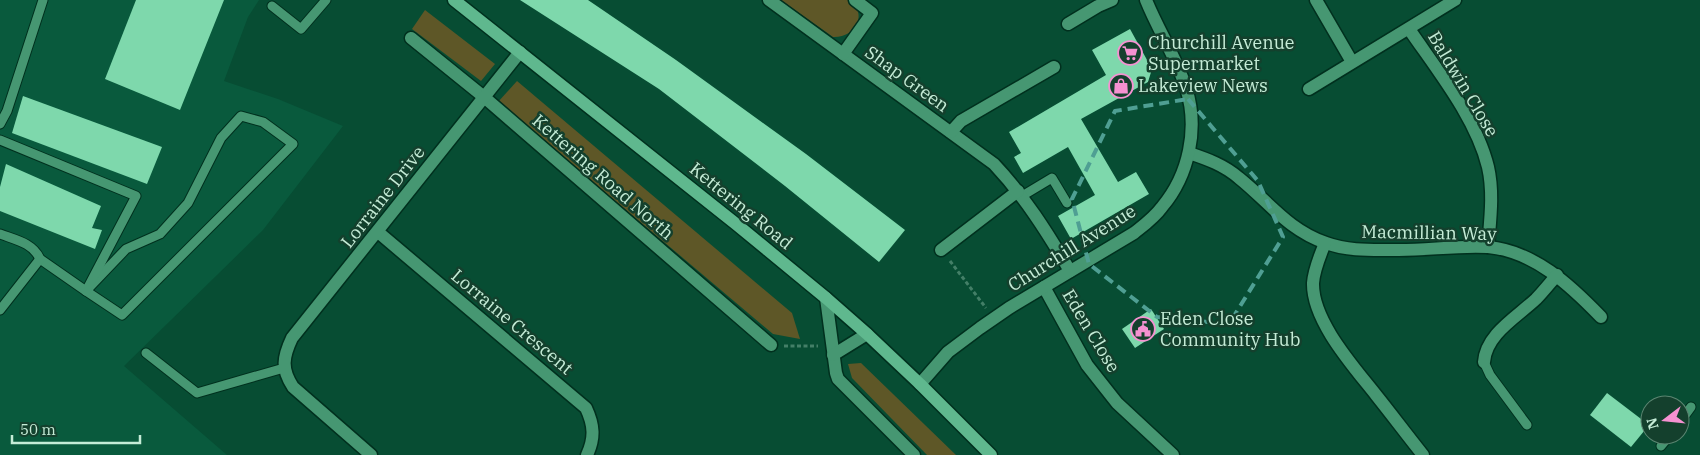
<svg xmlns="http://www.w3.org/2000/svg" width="1700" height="455" viewBox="0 0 1700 455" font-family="'IBM Plex Serif',serif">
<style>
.built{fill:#095a3d}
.green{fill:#5e5727}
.building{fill:#7ed8ac}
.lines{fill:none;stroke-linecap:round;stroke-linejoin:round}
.lane-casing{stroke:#01301e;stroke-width:11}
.street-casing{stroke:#01301e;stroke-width:15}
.primary-casing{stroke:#01301e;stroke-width:15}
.path{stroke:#437f67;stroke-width:3;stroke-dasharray:4 2.5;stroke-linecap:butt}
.lane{stroke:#469772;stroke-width:9}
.street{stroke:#469772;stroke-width:12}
.primary{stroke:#5fb88e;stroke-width:12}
.marked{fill:none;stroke:#4f9f93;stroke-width:4;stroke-dasharray:10 6;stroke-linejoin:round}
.labels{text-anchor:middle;stroke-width:5;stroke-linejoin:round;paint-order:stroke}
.poi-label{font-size:18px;fill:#c5ecd7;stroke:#14402d;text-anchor:start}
.street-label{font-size:18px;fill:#c5ecd7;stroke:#14402d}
</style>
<rect width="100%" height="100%" fill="#074d33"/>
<!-- built -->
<path class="built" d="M0,0H259L248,17L224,81L278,99L343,126L263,230L124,366L227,455H0Z"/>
<!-- green -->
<g class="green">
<path d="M781,0H849C869,14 855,38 833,37Z"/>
<path d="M425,10L495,64L481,81L412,29Z"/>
<path d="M517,81L792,313L800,339L773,334L498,102Z"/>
<path d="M861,363L956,455H927L852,378L848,364Z"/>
</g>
<!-- building -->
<g class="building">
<path d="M136,0H224L180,110L105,79Z"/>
<path d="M520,0H588L676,60L806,154L905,230L879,262L785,186L659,89Z"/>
<path d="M1130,29L1152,69L1148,82L1081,119L1118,182L1136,172L1149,194L1071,239L1058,216L1095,195L1068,147L1023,173L1014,157L1021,153L1009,132L1106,75L1092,50Z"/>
<path d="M23,96L162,147L147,184L12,133Z"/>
<path d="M6,164L101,206L92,228L102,230L95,249L0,211V187Z"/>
<path d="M1151,309L1164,329L1135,348L1122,329Z"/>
<path d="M1607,393L1649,425L1631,447L1590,415Z"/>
</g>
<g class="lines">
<!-- lane casing -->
<g class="lane-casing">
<g id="lane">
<path d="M272,6L301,29L326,0"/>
<path d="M241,116L263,122L293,144L122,315L86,291L126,249L160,234L188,203L221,138Z"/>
<path d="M0,124L7,111L43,0"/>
<path d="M0,140L136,196L86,291L40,259C33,243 16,240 0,234"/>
<path d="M1022,196L1052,178L1067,203"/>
<path d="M0,310L40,259"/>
<path d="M146,353L197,393L284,368"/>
<path d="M1484,362L1490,375L1527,425"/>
<path d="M1680,422L1691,407"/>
<path d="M1661,446L1670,435"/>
</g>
</g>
<!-- street casing -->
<g class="street-casing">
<g id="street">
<path d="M769,0L994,164C1025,197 1047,232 1070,271"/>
<path d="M1316,0L1352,62"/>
<path d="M1068,24L1098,6L1112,0"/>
<path d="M1409,29C1437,70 1476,118 1488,167C1494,193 1490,221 1488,247"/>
<path d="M411,38L484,97L771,345"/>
<path d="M843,54L872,13L855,0"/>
<path d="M1309,89L1455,0"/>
<path d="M951,132L961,121L1054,67"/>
<path d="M1189,153C1207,159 1224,165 1239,178C1269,202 1288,230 1326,243C1348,251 1370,250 1393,250C1424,251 1456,245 1488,247C1534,251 1570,285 1601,317"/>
<path d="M378,232L586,408C594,425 595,438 587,455"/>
<path d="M1325,243C1320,256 1314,269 1313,283C1312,321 1354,367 1376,395C1392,415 1407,435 1423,455"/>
<path d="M941,250L1018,191"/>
<path d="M1044,287L1087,365L1117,403L1173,455"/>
<path d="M826,298L836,373L838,379L914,455"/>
<path d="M833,355L867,334"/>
<path d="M1484,362C1486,334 1517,317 1536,299C1543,292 1550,283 1557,275"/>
<path d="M920,384L948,352L980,328L1009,308L1134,233C1144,225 1154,218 1162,207C1189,175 1199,128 1186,88C1176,57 1158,30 1146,0"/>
<path d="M371,455L293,387C281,369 283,357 292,338L520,52"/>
</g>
</g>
<!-- primary casing -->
<g class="primary-casing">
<path id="primary" d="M454,0L736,224L826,298L867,334L920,384L991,455"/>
</g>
<!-- path -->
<g class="path">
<path d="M950,261L986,308"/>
<path d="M784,346H818"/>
</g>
<!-- lane -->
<use href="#lane" class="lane"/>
<!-- street -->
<use href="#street" class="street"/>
<!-- primary -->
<use href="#primary" class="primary"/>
</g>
<!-- marked area -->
<path class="marked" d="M1188,99L1258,181L1283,237L1229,324L1157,317L1089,264L1072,199L1115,111Z"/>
<!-- icons -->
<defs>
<g id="supermarket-ring" transform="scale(1.25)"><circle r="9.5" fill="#14402d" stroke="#f591d1" stroke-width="1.5"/><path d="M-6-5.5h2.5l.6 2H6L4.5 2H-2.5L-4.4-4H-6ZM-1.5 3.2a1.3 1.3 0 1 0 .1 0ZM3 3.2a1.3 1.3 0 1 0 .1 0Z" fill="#f591d1"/></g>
<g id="shop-ring" transform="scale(1.25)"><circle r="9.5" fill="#14402d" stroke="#f591d1" stroke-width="1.5"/><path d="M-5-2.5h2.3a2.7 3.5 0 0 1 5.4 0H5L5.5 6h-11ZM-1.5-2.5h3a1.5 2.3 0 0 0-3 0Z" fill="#f591d1"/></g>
<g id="civic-ring" transform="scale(1.25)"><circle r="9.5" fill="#14402d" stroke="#f591d1" stroke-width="1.5"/><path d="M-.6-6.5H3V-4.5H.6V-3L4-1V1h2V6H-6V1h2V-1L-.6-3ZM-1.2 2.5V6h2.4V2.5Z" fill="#f591d1"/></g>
</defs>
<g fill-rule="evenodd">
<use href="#supermarket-ring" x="1130" y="53"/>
<use href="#shop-ring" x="1121" y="86"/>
<use href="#civic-ring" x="1143" y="329"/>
</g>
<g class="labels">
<!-- poi labels -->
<g class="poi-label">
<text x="1148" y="49">Churchill Avenue<tspan x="1148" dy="21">Supermarket</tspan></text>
<text x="1138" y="92">Lakeview News</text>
<text x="1160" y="325">Eden Close<tspan x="1160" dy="21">Community Hub</tspan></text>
</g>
<!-- street labels -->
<g class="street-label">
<text transform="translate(907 79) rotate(36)" y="6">Shap Green</text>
<text transform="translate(1463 84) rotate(59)" y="6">Baldwin Close</text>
<text transform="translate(603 177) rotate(41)" y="6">Kettering Road North</text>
<text transform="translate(383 197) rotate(-52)" y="6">Lorraine Drive</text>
<text transform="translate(741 206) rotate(39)" y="6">Kettering Road</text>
<text transform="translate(1429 233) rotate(1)" y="6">Macmillian Way</text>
<text transform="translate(1072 248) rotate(-32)" y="6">Churchill Avenue</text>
<text transform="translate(512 322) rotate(40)" y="6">Lorraine Crescent</text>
<text transform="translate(1091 331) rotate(59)" y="6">Eden Close</text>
</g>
</g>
<!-- north arrow -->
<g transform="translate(1665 420) rotate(254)"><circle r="24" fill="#14402d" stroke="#5b8571"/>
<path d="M0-4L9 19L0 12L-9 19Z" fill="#f591d1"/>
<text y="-8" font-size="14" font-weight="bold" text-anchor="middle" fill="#c5ecd7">N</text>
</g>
<!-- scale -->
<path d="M12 435v8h128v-8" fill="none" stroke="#c5ecd7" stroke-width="2.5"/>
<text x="20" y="435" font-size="15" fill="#c5ecd7" stroke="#14402d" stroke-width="4" paint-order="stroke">50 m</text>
</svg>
